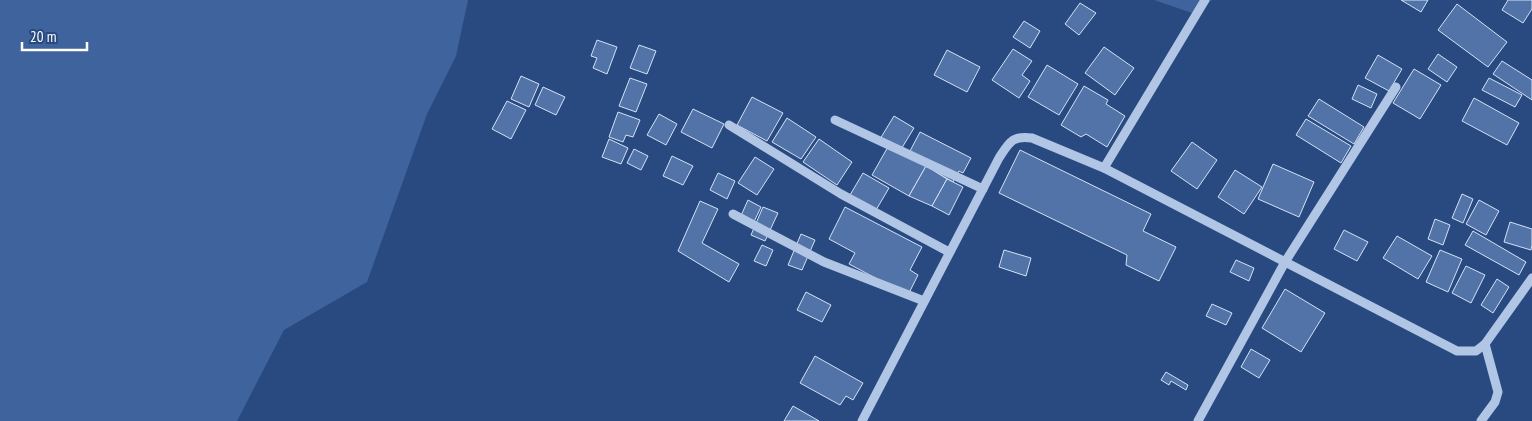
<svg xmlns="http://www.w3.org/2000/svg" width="1532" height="421" viewBox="0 0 1532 421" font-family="'PT Sans Narrow',sans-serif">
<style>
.green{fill:#3e639d}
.building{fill:#5273a8;stroke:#d3e1f5}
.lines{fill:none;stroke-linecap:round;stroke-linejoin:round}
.minor{stroke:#b1c5e5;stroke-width:9}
</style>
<rect width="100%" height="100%" fill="#294a80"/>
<!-- green -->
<g class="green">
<path d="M0,0H468L456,56L427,114L367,282L284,330L237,421H0Z"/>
<path d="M1154,0H1212L1195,14Z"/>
</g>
<!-- building -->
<g class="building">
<path d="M1401,0H1428L1421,12Z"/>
<path d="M1508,0H1532V9L1523,23L1502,10Z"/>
<path d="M1080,3L1096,13L1079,35L1065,24Z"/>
<path d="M1457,4L1507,42L1488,67L1438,30Z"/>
<path d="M1024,21L1040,31L1030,48L1013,37Z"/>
<path d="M597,40L617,47L607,74L593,68L597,58L591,56Z"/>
<path d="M639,45L656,51L647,74L630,68Z"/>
<path d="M1104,47L1134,68L1115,95L1085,73Z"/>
<path d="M1013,49L1032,61L1022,75L1030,81L1019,98L992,80Z"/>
<path d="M947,50L980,67L967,92L934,75Z"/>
<path d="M1438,54L1457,67L1447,82L1428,69Z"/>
<path d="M1378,55L1402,69L1389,91L1365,78Z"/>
<path d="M1502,61L1532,80V100L1493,74Z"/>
<path d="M1047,65L1078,84L1059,115L1028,97Z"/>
<path d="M1414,69L1441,85L1420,119L1393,103Z"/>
<path d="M521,76L539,84L529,107L511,99Z"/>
<path d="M630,78L647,84L636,112L619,106Z"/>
<path d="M1489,78L1522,95L1515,107L1482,90Z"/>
<path d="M1358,85L1377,94L1371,108L1352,99Z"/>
<path d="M1084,86L1108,100L1106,104L1125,116L1107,147L1086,134L1081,137L1061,125Z"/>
<path d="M543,87L565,97L556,115L535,105Z"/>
<path d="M752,97L783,113L767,141L737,125Z"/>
<path d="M1474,98L1519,123L1507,145L1462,121Z"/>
<path d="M1319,99L1364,127L1354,144L1308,116Z"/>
<path d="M507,101L526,110L511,139L492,129Z"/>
<path d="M693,109L724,124L712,148L681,132Z"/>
<path d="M618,112L640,120L633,137L626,135L623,142L609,137Z"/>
<path d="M659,114L677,124L666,145L647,135Z"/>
<path d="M894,116L914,128L900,151L880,139Z"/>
<path d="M787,118L816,137L801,159L772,142Z"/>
<path d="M1306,119L1351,146L1341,163L1296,135Z"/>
<path d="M920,132L971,158L963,173L959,171L953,182L926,166L910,151Z"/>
<path d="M609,139L628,148L621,164L602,157Z"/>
<path d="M819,139L852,162L837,185L803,162Z"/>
<path d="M1192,142L1217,160L1197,189L1171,171Z"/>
<path d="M889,145L926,166L909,196L872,175Z"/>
<path d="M634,149L648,156L641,170L627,163Z"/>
<path d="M1020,150L1151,214L1143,231L1176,247L1159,281L1126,265L1127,255L999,193Z"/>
<path d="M672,156L693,166L683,185L663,176Z"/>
<path d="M755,157L774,169L757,195L738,183Z"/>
<path d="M1273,164L1314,182L1299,217L1258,199Z"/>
<path d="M926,166L947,179L932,206L909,196Z"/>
<path d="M1235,170L1262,187L1244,214L1218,197Z"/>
<path d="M718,173L735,181L727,199L710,190Z"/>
<path d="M863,173L889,188L876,210L850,195Z"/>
<path d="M947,179L963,187L949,215L932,206Z"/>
<path d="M1462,194L1473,199L1463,223L1452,218Z"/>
<path d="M748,200L761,207L752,226L739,220Z"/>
<path d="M1479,200L1499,211L1486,235L1466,224Z"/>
<path d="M700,201L718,209L702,243L739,264L729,282L678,251Z"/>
<path d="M763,207L778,213L765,241L751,235Z"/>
<path d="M845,207L922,247L910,270L918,275L908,295L849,264L855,253L829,239Z"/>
<path d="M1435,219L1450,225L1443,245L1428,239Z"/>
<path d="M1510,222L1532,229V245L1531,250L1504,242Z"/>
<path d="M1344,230L1368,242L1357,261L1334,249Z"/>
<path d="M1473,231L1526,262L1519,275L1465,245Z"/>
<path d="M801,234L815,240L802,270L788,265Z"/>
<path d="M1397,236L1432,256L1418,279L1383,258Z"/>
<path d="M762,245L773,250L766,266L754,261Z"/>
<path d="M1004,250L1031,258L1026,276L999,267Z"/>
<path d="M1440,250L1462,259L1448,292L1426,282Z"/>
<path d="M1236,260L1254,268L1249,281L1230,272Z"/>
<path d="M1466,266L1485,275L1471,303L1452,293Z"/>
<path d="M1497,279L1509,287L1493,313L1481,305Z"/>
<path d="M1285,289L1325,313L1301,352L1262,328Z"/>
<path d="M806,292L831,305L822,322L797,310Z"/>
<path d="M1212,304L1232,313L1226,325L1206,316Z"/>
<path d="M1251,349L1270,360L1259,378L1241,367Z"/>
<path d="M815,356L863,383L853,400L846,396L840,405L800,383Z"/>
<path d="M1166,372L1188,385L1186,390L1171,381L1169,385L1161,380Z"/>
<path d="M793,406L819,421H784Z"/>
</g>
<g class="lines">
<!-- minor -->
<g class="minor">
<path d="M835,120L983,189"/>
<path d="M729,125L841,194L949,252"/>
<path d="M1104,168L1205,0"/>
<path d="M733,214L824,262L924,301"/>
<path d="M862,421L999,158C1009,143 1012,135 1032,138L1104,168L1457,351H1476L1485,344L1532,278"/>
<path d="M1198,421L1285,262L1396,87"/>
<path d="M1481,421L1495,402L1498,392L1485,344"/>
</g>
</g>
<!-- scale -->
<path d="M22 42v8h65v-8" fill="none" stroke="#ffffff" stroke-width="2.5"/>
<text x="30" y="42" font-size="15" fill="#ffffff" stroke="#294a80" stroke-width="4" paint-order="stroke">20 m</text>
</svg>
